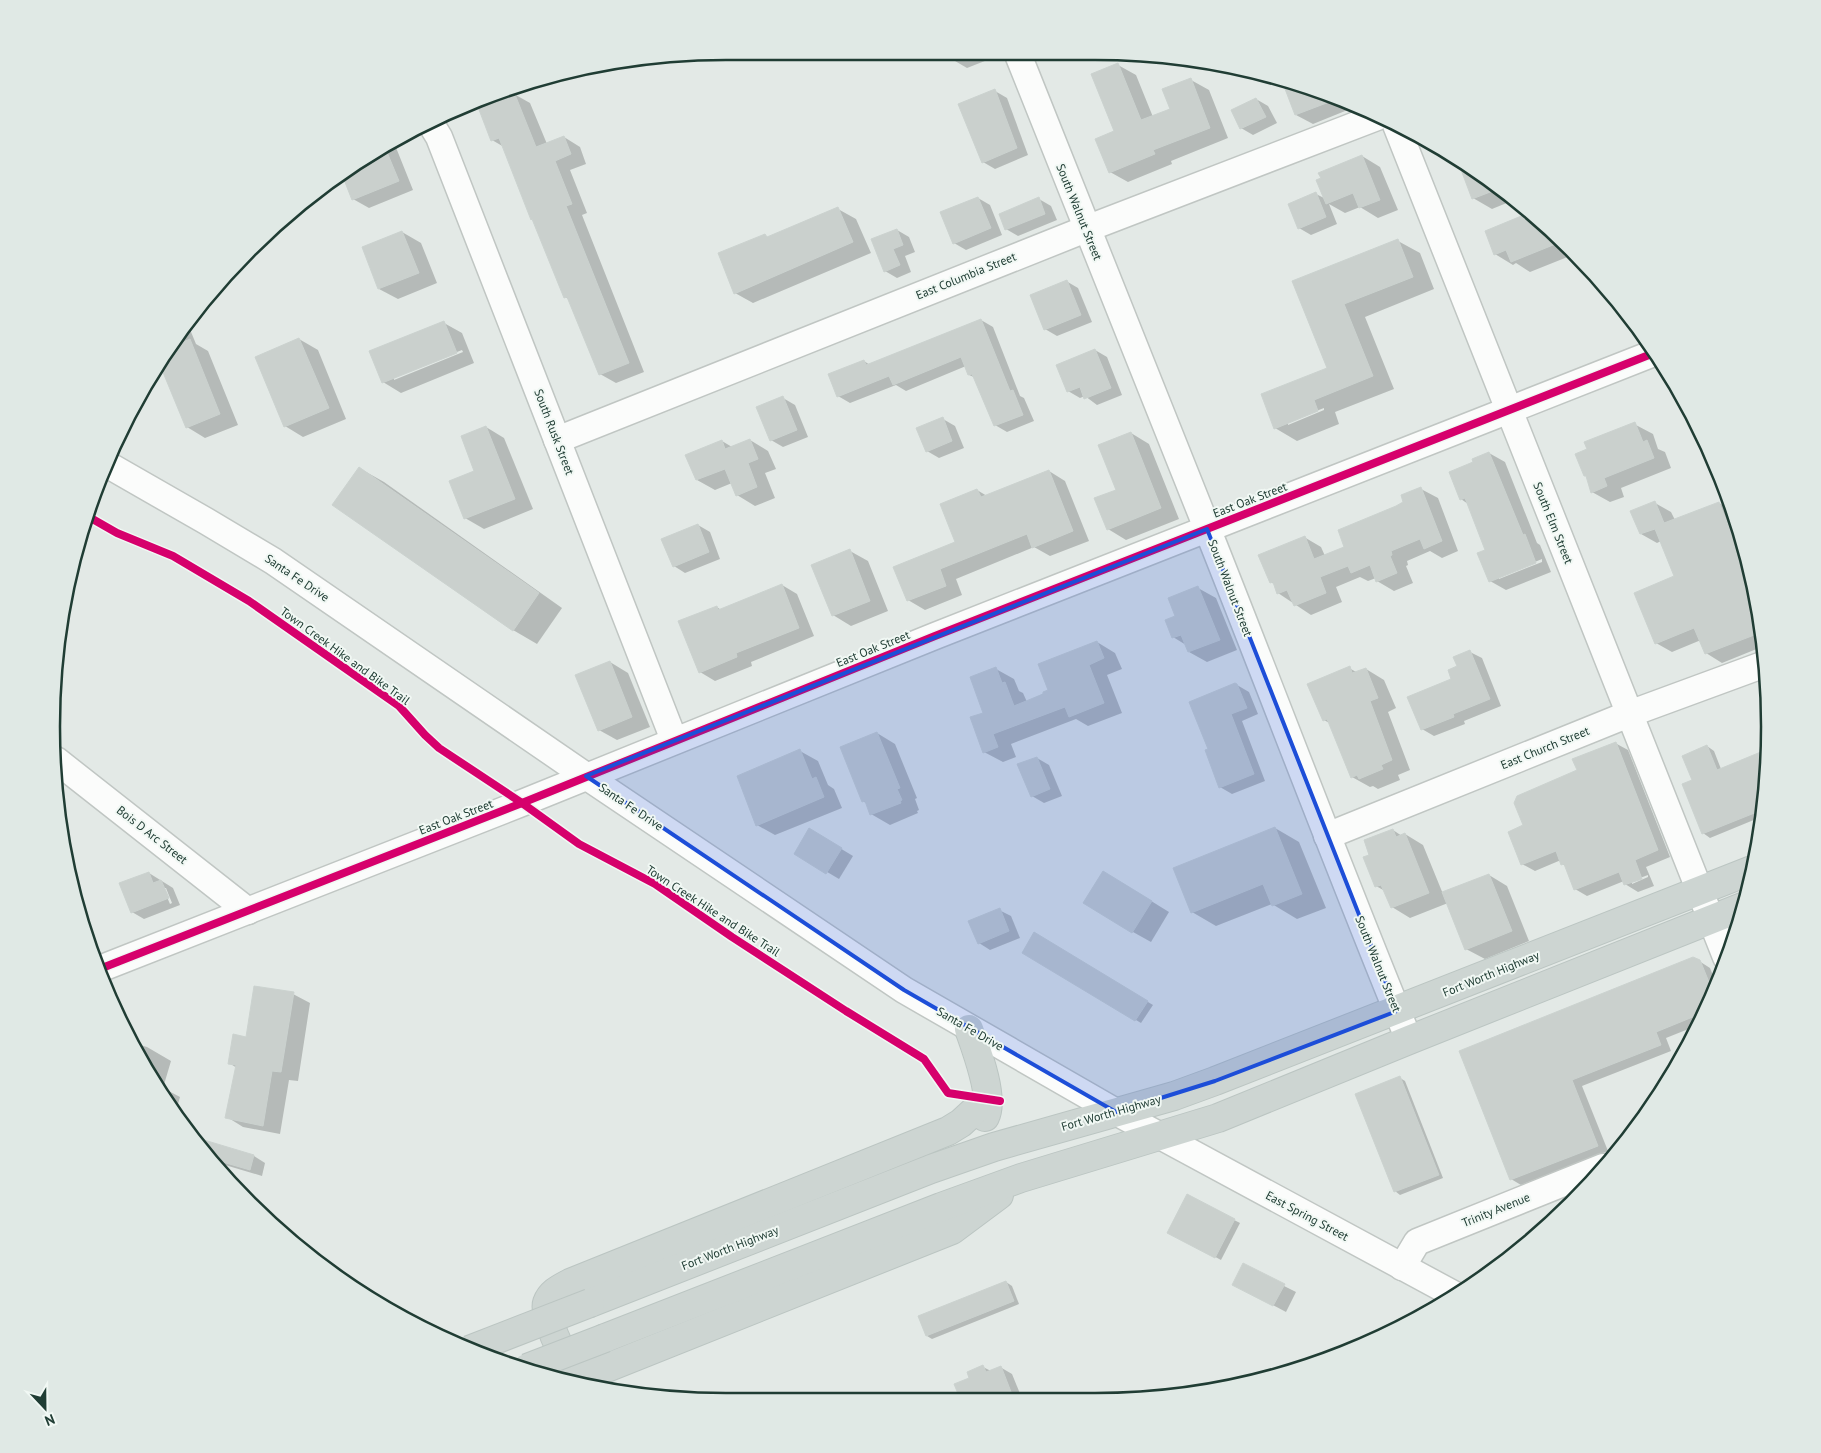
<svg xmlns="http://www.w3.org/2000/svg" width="1821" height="1453" viewBox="0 0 1821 1453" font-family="'PT Sans',sans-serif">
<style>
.shadow{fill:#0003;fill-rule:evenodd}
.building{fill:#cad0cd;stroke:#cbd2cf}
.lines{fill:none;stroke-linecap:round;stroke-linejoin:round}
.minor-casing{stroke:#c0c6c3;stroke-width:29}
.major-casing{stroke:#bbc5c2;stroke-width:30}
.minor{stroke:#fbfcfb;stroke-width:26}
.major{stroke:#cdd5d2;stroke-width:28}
.major-bridge-casing{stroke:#bbc5c2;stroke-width:30;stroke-linecap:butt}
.major-bridge{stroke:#cdd5d2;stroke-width:28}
.cycleway-casing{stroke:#f1f8f4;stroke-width:11}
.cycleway{stroke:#d6006c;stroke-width:8}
.marked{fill:#1d4ed8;fill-opacity:0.2;stroke:#1d4ed8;stroke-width:4;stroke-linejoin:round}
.labels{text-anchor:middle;stroke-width:4;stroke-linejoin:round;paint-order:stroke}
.street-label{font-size:12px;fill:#203d34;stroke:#f1f8f4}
.rim{fill:none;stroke:#203d34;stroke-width:2.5}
</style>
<rect width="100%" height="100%" fill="#e3e9e6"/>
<!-- shadow -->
<g class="shadow">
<path d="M951,52H993L995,57L967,68L955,61Z"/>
<path d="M1071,52H1086L1077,56Z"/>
<path d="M1118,65L1136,75L1153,117L1171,109L1191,80L1209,90L1228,138L1171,161L1172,164L1128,182L1110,172L1116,131Z"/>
<path d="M1283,81L1312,87L1355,107L1313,124L1296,115Z"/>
<path d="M995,91L1007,98L1028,155L995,169L983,162Z"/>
<path d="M514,94L530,103L547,144L564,137L580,147L586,164L570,170L587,213L582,215L644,372L616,383L600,374L570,300L565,297L504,147L492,140Z"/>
<path d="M1256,99L1268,106L1277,123L1253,135L1241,128Z"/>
<path d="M393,140L413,190L369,208L353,199L344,176Z"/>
<path d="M1362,156L1380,167L1398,210L1378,218L1360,207L1345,213L1329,204L1337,224L1311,235L1299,228L1316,194L1326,199Z"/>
<path d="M1458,161L1514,200L1492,209L1473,198Z"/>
<path d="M978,198L990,205L1002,235L966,250L954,243Z"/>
<path d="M1039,199L1051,206L1057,220L1018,236L1006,229Z"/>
<path d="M838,209L856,219L871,253L753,303L735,293L765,236L769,238Z"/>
<path d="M1532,213L1540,219L1575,254L1530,272L1516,263L1513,265L1495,254Z"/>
<path d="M897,230L909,237L915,252L905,256L911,272L897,278L885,271Z"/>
<path d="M402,232L421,243L437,283L398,299L379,289L363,248Z"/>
<path d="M1398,241L1420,253L1434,289L1365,317L1394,389L1335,412L1339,424L1297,441L1275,428L1329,369L1294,282ZM1324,408V410L1288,425V422Z"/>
<path d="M1066,281L1078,288L1092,322L1057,336L1045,329Z"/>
<path d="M981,320L993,327L1020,396L1024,398L1034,421L1007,432L995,425L976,378L969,375L966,366L906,391L896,385L850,403L838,396L864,361L870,365Z"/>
<path d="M444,323L462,333L474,363L401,393L383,382ZM462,350L463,352L394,380V377Z"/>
<path d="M189,327L196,344L208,351L238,425L205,438L187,427L161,364Z"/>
<path d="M299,339L318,350L346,419L303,437L285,426Z"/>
<path d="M1095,350L1107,357L1122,395L1097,405L1085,396L1080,398L1068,391Z"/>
<path d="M783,398L795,405L808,437L783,447L771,440Z"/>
<path d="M943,419L955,426L964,448L939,458L927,451Z"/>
<path d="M1634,424L1653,434L1658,449L1665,452L1671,468L1621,488L1624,497L1610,502L1592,492Z"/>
<path d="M486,427L504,438L533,509L484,529L465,518Z"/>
<path d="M1131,433L1149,444L1179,519L1126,540L1108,529Z"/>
<path d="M750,440L768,451L776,469L765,473L775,498L755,506L737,495L732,483L715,490L697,480L722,441L732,447Z"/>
<path d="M1489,453L1505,462L1537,543L1540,545L1551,572L1506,590L1490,581L1487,551L1468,504L1461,499L1475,463ZM1542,559V562L1499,579V577Z"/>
<path d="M359,468L384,482L562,608L537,644L513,630Z"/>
<path d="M1049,471L1065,481L1089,541L1050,556L1034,547L956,579L962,595L925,610L908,600L957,542L977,490L987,496Z"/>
<path d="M1421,489L1438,498L1458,551L1442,558L1430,551L1407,561L1408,565L1406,566L1413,583L1394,591L1377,581L1376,578L1368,581L1360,577L1336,587L1342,602L1311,615L1278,593L1275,585L1271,582L1304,537L1321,547L1325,556L1346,547Z"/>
<path d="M1655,503L1671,512L1675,520L1719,503L1735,512L1764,639V646L1722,663L1706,653L1701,640L1672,652L1656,643L1676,577L1661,541L1657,543L1641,534Z"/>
<path d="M698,525L710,532L720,559L685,573L674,566Z"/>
<path d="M850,551L868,561L888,611L851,626L833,615Z"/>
<path d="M782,585L797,594L814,636L751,662L752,666L715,681L700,672L717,607L721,610Z"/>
<path d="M1198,588L1216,598L1237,650L1207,662L1189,652L1186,645L1173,637L1177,616Z"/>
<path d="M1097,642L1115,653L1122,669L1107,675L1122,713L1088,726L1076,719L1011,744L1016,757L1003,762L984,752L985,713L996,669L1014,679L1019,691L1023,693L1027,702L1050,690Z"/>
<path d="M1470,652L1482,658L1501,706L1464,721L1465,724L1434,736L1422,729L1453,680L1459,667Z"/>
<path d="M610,662L628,673L650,727L617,740L599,730Z"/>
<path d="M1349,668L1358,673L1366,669L1384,680L1396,708L1388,712L1410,770L1398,775L1400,780L1378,789L1373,786L1370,787L1352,777L1331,724L1324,720Z"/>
<path d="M1237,685L1249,692L1258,714L1242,721L1265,781L1232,794L1220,787L1210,749Z"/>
<path d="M877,733L895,744L917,798L915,799L919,810L917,811L918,813L890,825L871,814L867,804L863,801Z"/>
<path d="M1615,743L1628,750L1670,857L1646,867L1654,886L1638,892L1625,884L1624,881L1587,896L1575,889L1566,866L1562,864L1561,860L1535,871L1522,864L1525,826L1579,771ZM1648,875V877L1632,884V881Z"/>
<path d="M1707,746L1714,751L1721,769L1768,750V771L1761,817L1710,838L1703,833L1684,785L1694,781Z"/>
<path d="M800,751L818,761L828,785L834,789L842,808L775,835L757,825Z"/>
<path d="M1037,758L1049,765L1062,796L1044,803L1032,796Z"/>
<path d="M1275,828L1299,842L1326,908L1297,919L1272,904L1216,926L1192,912Z"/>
<path d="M810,830L853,856L839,879L795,853Z"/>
<path d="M1393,830L1402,836L1405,834L1423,845L1443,894L1489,875L1507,886L1529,941L1485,959L1466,949L1448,903L1410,918L1392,907L1385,891L1376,886L1370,855Z"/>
<path d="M149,873L173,888L180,905L144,919L132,912ZM163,888H166L172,903L170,904Z"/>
<path d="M1122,883L1169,912L1151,942L1133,932Z"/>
<path d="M999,910L1011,916L1020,938L990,950L979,943Z"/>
<path d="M1034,934L1153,1005L1141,1023L1023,952Z"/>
<path d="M1699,961L1710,968L1716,983L1701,1024L1666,1038L1671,1051L1582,1086L1608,1151L1521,1185L1511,1179L1461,1052Z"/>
<path d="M293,994L310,1003L298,1081L289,1080L280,1134L243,1127L227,1117L237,1068L229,1063L247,1038Z"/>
<path d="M133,1043L147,1047L171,1061L163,1088L180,1097L176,1111L142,1064Z"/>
<path d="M1400,1078L1405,1081L1443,1178L1400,1195L1395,1191Z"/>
<path d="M207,1142L254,1156L265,1163L262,1176L215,1162L209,1158L204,1151Z"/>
<path d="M1187,1196L1240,1223L1221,1260L1169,1232Z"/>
<path d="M1006,1282L1012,1286L1019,1304L932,1339L927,1336Z"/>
<path d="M1284,1286L1296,1292L1286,1312L1246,1291Z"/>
<path d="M983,1367L991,1371L1000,1367L1012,1374L1023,1401H962L971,1379Z"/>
</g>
<!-- building -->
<g class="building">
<path d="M1118,63L1141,120L1170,109L1162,89L1191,78L1210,128L1153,150L1155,154L1109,173L1095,139L1114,131L1091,74Z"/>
<path d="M1282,81L1312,87L1337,99L1295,115Z"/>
<path d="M995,89L1017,148L982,163L958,104Z"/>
<path d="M514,92L536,147L564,136L571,154L555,161L572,204L566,206L629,363L599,375L567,297L564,298L532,219L531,220L499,138L491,141L478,107Z"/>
<path d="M1256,98L1266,117L1240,129L1231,110Z"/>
<path d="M384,145L399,181L352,200L343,177Z"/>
<path d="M1362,155L1380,200L1359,208L1353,193L1326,204L1316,180L1321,178L1318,173Z"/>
<path d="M1457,159L1486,180L1498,189L1472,199Z"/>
<path d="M1316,192L1326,217L1298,229L1288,204Z"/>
<path d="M978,197L991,228L953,244L940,212Z"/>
<path d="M1039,197L1045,214L1005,230L999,214Z"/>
<path d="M838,207L853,242L734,294L718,253L765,234L767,237Z"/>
<path d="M1531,212L1553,232L1558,243L1511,262L1506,250L1494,255L1485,231Z"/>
<path d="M897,229L903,245L893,249L900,265L884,272L871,239Z"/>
<path d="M402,231L419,273L378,289L362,247Z"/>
<path d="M1398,239L1413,277L1344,304L1373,376L1314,400L1318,411L1274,429L1261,394L1327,368L1292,281Z"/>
<path d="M1067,280L1081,315L1044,330L1030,295Z"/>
<path d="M981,319L1010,391L1013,390L1023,415L994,426L972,374L968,375L961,357L893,385L889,376L837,397L828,374L864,360L866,365Z"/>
<path d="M444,321L457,353L382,383L369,351Z"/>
<path d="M299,338L329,408L284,427L255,357Z"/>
<path d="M190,339L220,414L186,428L160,365L176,345Z"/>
<path d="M1095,349L1111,388L1084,399L1080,387L1067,392L1056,365Z"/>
<path d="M783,396L797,430L770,441L756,407Z"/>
<path d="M943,417L952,441L926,452L916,428Z"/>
<path d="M1635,422L1643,442L1647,440L1654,458L1604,478L1607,486L1591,493L1586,476H1584L1575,454L1587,449L1584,442Z"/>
<path d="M486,426L515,499L464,519L449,481L474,471L461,436Z"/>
<path d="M1131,432L1161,508L1107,530L1094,498L1116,490L1098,445Z"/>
<path d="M750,439L758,459L748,463L757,487L736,496L725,469L696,480L685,455L722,440L725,449Z"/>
<path d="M1489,452L1523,535L1525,534L1536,563L1489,582L1477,553L1485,550L1465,498L1460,500L1449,472L1473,462L1472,459Z"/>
<path d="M359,467L539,593L513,631L332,505Z"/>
<path d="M1049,470L1073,531L1032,548L1027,534L940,569L946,586L907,601L893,567L955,542L940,504L977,489L981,497Z"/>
<path d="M1421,487L1442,541L1424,549L1420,539L1391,551L1392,555L1390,556L1397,573L1376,582L1370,565L1351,573L1348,566L1320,577L1326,593L1294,606L1287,590L1277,594L1273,582L1270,583L1258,555L1305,536L1314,559L1344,547L1338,530L1396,506L1403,502L1401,495Z"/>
<path d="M1655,501L1664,523L1719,502L1751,583L1762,632L1705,654L1694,628L1655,644L1634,593L1674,576L1655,529L1640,534L1630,511Z"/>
<path d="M698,524L709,552L673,567L661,539Z"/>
<path d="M850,549L870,601L832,616L811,565Z"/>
<path d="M782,584L799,628L736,653L737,657L699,673L678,621L717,606L718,610Z"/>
<path d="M1198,586L1220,640L1188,652L1181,635L1172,638L1165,620L1175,616L1168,598Z"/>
<path d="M1097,641L1104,658L1089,665L1104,703L1069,717L1065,707L993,734L998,747L983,753L970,717L983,713L970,677L996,667L1002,683L1005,682L1014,706L1043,694V692L1048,690L1038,664Z"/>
<path d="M1470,650L1490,699L1453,714L1454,717L1421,730L1407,697L1451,679L1448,670L1457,666L1453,657Z"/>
<path d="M610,661L632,717L598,731L575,675Z"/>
<path d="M1350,666L1352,673L1366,668L1378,698L1370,701L1392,760L1381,765L1383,769L1359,779L1357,775L1351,778L1327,719L1323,721L1307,684Z"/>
<path d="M1235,683L1237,684L1247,708L1231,714L1254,774L1219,788L1205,750L1208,749L1189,702Z"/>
<path d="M877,732L900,788L897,789L902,800L900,801L901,803L870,815L865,801L862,802L840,747Z"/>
<path d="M1616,742L1658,850L1635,860L1642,879L1624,885L1619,872L1574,890L1564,864L1561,865L1556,851L1521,865L1508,832L1523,825L1514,803L1517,796L1577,770L1572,759Z"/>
<path d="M1707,745L1717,770L1768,749V771L1762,810L1702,834L1682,784L1692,780L1682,756Z"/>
<path d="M800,749L812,779L816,777L824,797L756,826L737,776Z"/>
<path d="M1037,757L1050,789L1031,797L1017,764Z"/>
<path d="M1275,827L1302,894L1272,906L1263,884L1191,913L1173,868Z"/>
<path d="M809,828L842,848L826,874L794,854Z"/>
<path d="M1393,829L1396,837L1405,833L1429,893L1391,908L1381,885L1375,887L1363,857L1369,855L1364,840Z"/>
<path d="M1103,871L1152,901L1132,933L1083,903Z"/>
<path d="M149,872L153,883L161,880L169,898L131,913L119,883Z"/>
<path d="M1489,874L1512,931L1465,950L1442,892Z"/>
<path d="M1000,908L1009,931L978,944L968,921Z"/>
<path d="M1034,932L1148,1001L1135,1021L1022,953Z"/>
<path d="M1693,957L1700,960L1713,992L1705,1012L1656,1032L1661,1045L1572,1080L1598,1146L1510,1180L1459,1051Z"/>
<path d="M254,986L294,992L281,1072L272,1071L263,1126L225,1118L236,1065L228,1064L233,1034L246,1037Z"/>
<path d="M1400,1076L1439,1175L1394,1192L1355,1094Z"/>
<path d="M194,1137L254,1155L250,1170L209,1158Z"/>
<path d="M1187,1194L1235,1219L1215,1258L1167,1233Z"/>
<path d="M1243,1263L1285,1284L1273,1306L1232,1285Z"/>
<path d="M1006,1281L1014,1301L926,1336L918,1316Z"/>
<path d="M983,1365L986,1372L1001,1366L1013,1397L1002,1401H961L954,1384L969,1378L967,1372Z"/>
</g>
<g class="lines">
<!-- minor casing -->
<g class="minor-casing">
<g id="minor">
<path d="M1017,52C1079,211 1144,369 1207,528C1275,699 1339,870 1409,1040"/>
<path d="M431,124L439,137L674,740"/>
<path d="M1396,125L1726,957"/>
<path d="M557,440L1086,229L1377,117"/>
<path d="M110,466L206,521L273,561L586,776L904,990L1116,1112L1455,1295"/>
<path d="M56,760L248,911"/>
<path d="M1327,836L1629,714L1765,664"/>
<path d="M102,968L522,803L935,636L1654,353"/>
<path d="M1402,1267L1417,1242L1603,1167"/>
</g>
</g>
<!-- major casing -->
<g class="major-casing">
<g id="major">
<path d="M969,1029C976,1049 995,1098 985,1117"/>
<path d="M987,1099L961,1123L948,1131L570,1283C561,1288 551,1292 547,1303C543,1314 563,1360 573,1367C582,1372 589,1372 599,1371L952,1230L999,1195"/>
<path d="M590,1303L931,1169L994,1147L1174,1096L1215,1081L1752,870"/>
<path d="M605,1338L941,1207L1021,1178L1218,1118L1409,1040L1745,906"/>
</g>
</g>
<!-- minor -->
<use href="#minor" class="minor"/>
<!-- major -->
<use href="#major" class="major"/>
<!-- major-bridge casing -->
<g class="major-bridge-casing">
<g id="major-bridge">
<path d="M469,1350L590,1303"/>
<path d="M527,1368L605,1338"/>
</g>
</g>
<!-- major-bridge -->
<use href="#major-bridge" class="major-bridge"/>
<!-- cycleway casing -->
<g class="cycleway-casing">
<g id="cycleway">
<path d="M89,517L117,533L173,556L249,601L399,706L425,735L439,748L522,803L579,844L655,884L732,937L846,1011L924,1059L948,1093L1000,1101"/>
<path d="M102,968L522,803L935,636L1654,353"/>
</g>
</g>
<!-- cycleway -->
<use href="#cycleway" class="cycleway"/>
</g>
<!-- marked area -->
<path class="marked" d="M1207,529L1397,1011L1215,1081L1116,1112L904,990L586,776Z"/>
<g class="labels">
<!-- street labels -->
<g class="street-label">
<text transform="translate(1079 212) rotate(68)" y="4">South Walnut Street</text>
<text transform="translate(966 276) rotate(-22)" y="4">East Columbia Street</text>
<text transform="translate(554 432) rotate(69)" y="4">South Rusk Street</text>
<text transform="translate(1250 500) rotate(-21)" y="4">East Oak Street</text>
<text transform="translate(1553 523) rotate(68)" y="4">South Elm Street</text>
<text transform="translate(297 578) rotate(34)" y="4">Santa Fe Drive</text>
<text transform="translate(1230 588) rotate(69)" y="4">South Walnut Street</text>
<text transform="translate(873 649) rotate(-22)" y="4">East Oak Street</text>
<text transform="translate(345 656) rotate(36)" y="4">Town Creek Hike and Bike Trail</text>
<text transform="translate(1545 748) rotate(-22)" y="4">East Church Street</text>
<text transform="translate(631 807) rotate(34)" y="4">Santa Fe Drive</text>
<text transform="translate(456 817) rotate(-21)" y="4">East Oak Street</text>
<text transform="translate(152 835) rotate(38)" y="4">Bois D Arc Street</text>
<text transform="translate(713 911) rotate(33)" y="4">Town Creek Hike and Bike Trail</text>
<text transform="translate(1378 964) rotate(68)" y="4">South Walnut Street</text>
<text transform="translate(1491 974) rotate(-22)" y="4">Fort Worth Highway</text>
<text transform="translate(970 1029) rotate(30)" y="4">Santa Fe Drive</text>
<text transform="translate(1111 1113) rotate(-16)" y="4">Fort Worth Highway</text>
<text transform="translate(1496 1210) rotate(-22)" y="4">Trinity Avenue</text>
<text transform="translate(1307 1216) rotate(28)" y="4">East Spring Street</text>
<text transform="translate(730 1248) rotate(-21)" y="4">Fort Worth Highway</text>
</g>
</g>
<!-- crop -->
<path d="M0 0H1821V1453H0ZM726 60H1095A666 666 0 0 1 1761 726V727A666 666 0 0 1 1095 1393H726A666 666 0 0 1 60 727V726A666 666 0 0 1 726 60Z" fill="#e0e9e5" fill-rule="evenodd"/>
<path class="rim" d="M726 60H1095A666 666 0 0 1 1761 726V727A666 666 0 0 1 1095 1393H726A666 666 0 0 1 60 727V726A666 666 0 0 1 726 60Z"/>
<!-- north arrow -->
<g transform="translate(45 1408) rotate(158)" stroke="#f1f8f4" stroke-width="4" paint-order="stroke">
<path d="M0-4L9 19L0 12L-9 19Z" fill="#203d34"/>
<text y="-8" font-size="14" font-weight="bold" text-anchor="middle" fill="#203d34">N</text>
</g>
</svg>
